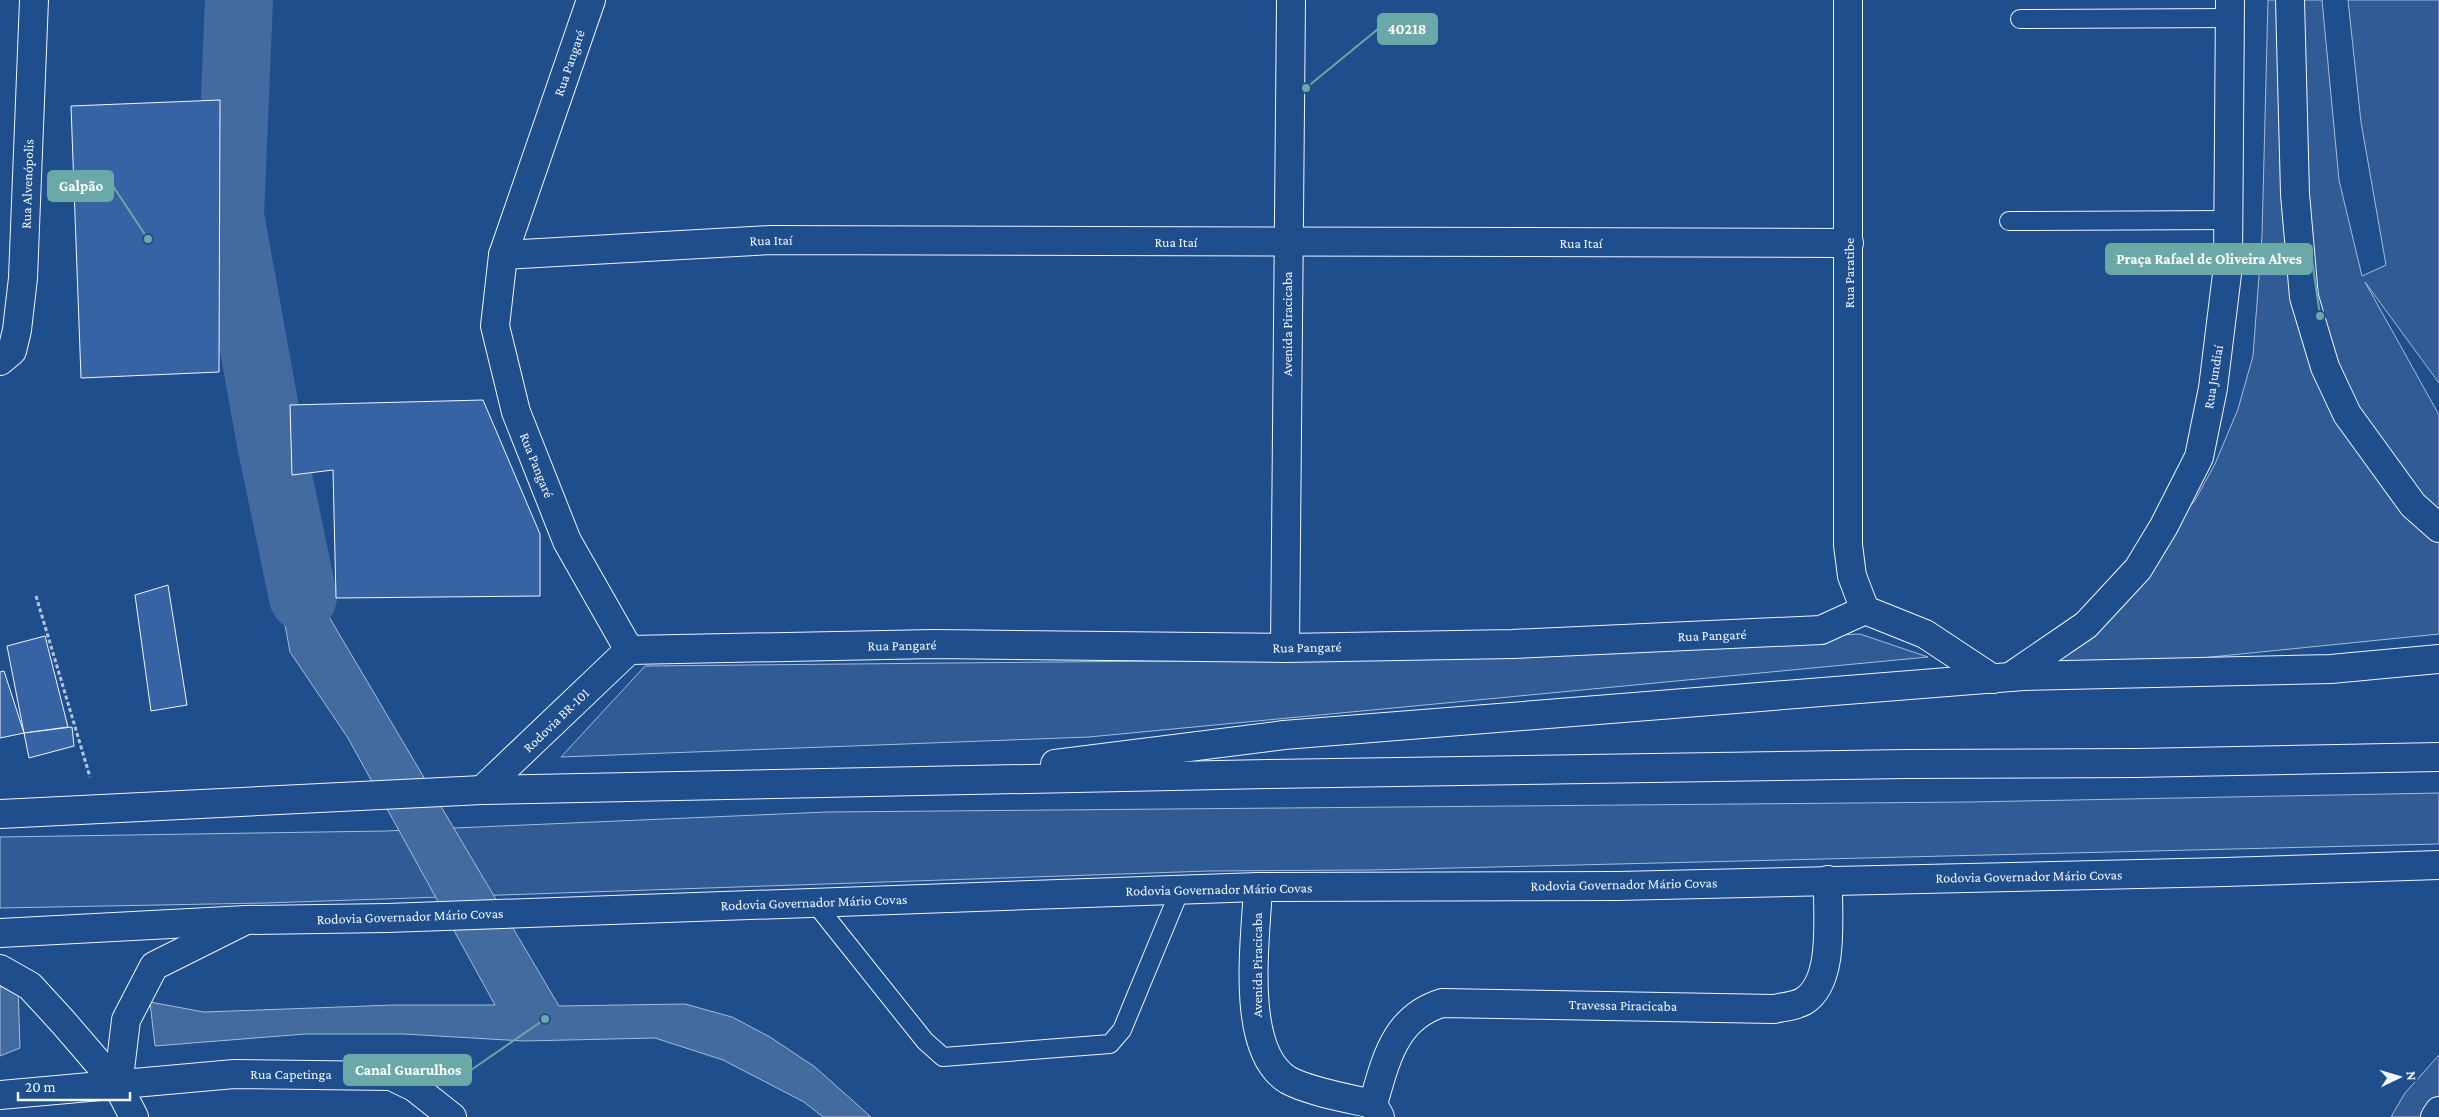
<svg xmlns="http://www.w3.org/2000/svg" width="2439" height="1117" viewBox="0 0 2439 1117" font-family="'Crimson Pro',serif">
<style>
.built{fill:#305b95;stroke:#a8bbd7}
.water{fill:#446ba0;stroke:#a8bbd7}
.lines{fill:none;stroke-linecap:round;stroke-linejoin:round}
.river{stroke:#446ba0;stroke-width:68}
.building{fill:#3563a3;stroke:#f2f6ff}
.service-casing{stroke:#f2f6ff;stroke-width:20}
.minor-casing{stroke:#f2f6ff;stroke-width:30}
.secondary-casing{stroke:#f2f6ff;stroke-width:30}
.trunk-casing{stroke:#f2f6ff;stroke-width:30}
.path{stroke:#b3c4dc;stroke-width:3;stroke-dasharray:4 2.5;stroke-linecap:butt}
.service{stroke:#1f4e8c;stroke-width:18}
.minor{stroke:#1f4e8c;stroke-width:28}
.secondary{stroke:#1f4e8c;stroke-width:28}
.trunk{stroke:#1f4e8c;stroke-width:28}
.labels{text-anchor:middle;stroke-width:4;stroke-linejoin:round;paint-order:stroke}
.street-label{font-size:14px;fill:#f2f6ff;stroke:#1f4e8c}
.leader{fill:none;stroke:#6aa9a8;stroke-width:2}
.callout-dot{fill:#6aa9a8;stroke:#1f4e8c;stroke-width:2}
.callout{fill:#6aa9a8;stroke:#6aa9a8;stroke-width:2}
.callout-label{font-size:15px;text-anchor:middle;font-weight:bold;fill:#fff}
</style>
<rect width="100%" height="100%" fill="#1f4e8c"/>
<!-- built -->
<g class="built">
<path d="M2268,0H2322L2339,180L2362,276L2386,265L2361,122L2348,0H2439V383L2365,282L2439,415V634L2023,676L2194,502L2215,464L2238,409L2253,356L2262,236Z"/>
<path d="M1860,634L1928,657L1089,737L561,757L645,666L1262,660Z"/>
<path d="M2439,793V844L1371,870L1209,871L265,903L0,908V837L385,831L827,812L1969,802Z"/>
<path d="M2439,1055V1117H2391L2405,1093Z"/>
</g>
<!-- water -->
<g class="water">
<path d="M263,504L298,507L322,605L559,1006L685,1004L732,1017L770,1037L815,1067L871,1117H823L804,1102L723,1060L655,1038L524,1041L403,1034H305L155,1046L150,1002L204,1012L394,1005H495L348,738L290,652Z"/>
<path d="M7,985L18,986L20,1048L0,1056V987Z"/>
</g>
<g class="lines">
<!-- river -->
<path class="river" d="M239,0L230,215L271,443L303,597"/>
</g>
<!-- building -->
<g class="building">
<path d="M220,100L219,372L81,378L71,106Z"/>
<path d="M483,400L540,534V596L336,598L333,470L292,475L290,405Z"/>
<path d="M168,585L187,705L151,711L135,595Z"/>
<path d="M45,636L68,727L24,733L7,646Z"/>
<path d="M4,671L24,733L0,738V672Z"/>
<path d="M72,727L74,746L29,758L24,733Z"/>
</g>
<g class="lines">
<!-- service casing -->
<g class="service-casing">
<g id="service">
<path d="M2020,19L2230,18"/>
<path d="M2009,221L2229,220"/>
<path d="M814,902L925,1041L943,1057L1110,1044L1122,1030L1180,890"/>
</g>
</g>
<!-- minor casing -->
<g class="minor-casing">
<g id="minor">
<path d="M591,0L503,255L495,326L516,412L567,541L629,650L934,644L1285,648L1512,644L1821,630L1865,610"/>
<path d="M1848,0V545L1852,576L1865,610L1925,634L1993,679"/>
<path d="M503,255L771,240L1849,243"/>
<path d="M0,361L12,351L17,330L23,278L34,0"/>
<path d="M1285,648L1291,0"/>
<path d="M482,790L629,650"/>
<path d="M1258,887C1256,938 1239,1050 1288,1080C1307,1091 1351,1099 1373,1104L1380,1117"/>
<path d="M0,1095L234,1074L391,1076L414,1087L452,1117"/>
<path d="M1373,1104C1386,1060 1394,1018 1442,1003L1774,1009C1783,1007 1796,1006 1804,1001C1836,981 1827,914 1828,880"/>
</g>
</g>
<!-- secondary casing -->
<g class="secondary-casing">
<g id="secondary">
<path d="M2010,677L2086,625L2138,569L2164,526L2199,457L2213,388L2228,266L2230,0"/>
<path d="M0,969L30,986L63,1022L118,1086L134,1117"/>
<path d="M118,1086L126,1020L154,966L246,920"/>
</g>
</g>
<!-- trunk casing -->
<g class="trunk-casing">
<g id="trunk">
<path d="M2290,0L2295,194L2304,297L2325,367L2347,414L2413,505L2439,528"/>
<path d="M1055,764L1284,735L2023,676L2331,669L2439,659"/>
<path d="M0,814L482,790L1268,774L1906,764L2136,763L2439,757"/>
<path d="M0,933L246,920L387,918L1258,887L1617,886L2225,872L2439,865"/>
<path d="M2435,1117L2439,1111"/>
</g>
</g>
<!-- path -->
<path class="path" d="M36,596L90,777"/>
<!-- service -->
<use href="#service" class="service"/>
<!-- minor -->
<use href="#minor" class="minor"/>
<!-- secondary -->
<use href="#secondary" class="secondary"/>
<!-- trunk -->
<use href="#trunk" class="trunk"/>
</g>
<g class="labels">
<!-- street labels -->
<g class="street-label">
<text transform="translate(569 63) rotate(-71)" y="5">Rua Pangaré</text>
<text transform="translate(27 184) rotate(-88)" y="5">Rua Alvenópolis</text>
<text transform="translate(771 240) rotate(-1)" y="5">Rua Itaí</text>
<text x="1176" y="247">Rua Itaí</text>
<text x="1581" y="248">Rua Itaí</text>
<text transform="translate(1849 273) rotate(-90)" y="5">Rua Paratibe</text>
<text transform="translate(1287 324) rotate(-90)" y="5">Avenida Piracicaba</text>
<text transform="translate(2213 377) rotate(-81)" y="5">Rua Jundiaí</text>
<text transform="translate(537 465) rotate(68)" y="5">Rua Pangaré</text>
<text transform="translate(1712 635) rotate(-2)" y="5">Rua Pangaré</text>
<text transform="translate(902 645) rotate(-1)" y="5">Rua Pangaré</text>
<text transform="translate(1307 647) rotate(-1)" y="5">Rua Pangaré</text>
<text transform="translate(556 720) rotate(-44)" y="5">Rodovia BR-101</text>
<text transform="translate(2029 876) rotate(-1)" y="5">Rodovia Governador Mário Covas</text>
<text transform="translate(1624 884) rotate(-1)" y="5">Rodovia Governador Mário Covas</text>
<text transform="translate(1219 889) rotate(-1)" y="5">Rodovia Governador Mário Covas</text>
<text transform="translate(814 902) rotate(-2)" y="5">Rodovia Governador Mário Covas</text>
<text transform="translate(410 916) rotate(-2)" y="5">Rodovia Governador Mário Covas</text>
<text transform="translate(1257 965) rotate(-90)" y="5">Avenida Piracicaba</text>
<text transform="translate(1623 1005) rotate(1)" y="5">Travessa Piracicaba</text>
<text x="291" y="1079">Rua Capetinga</text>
</g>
</g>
<!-- callouts -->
<path class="leader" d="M1306 88L1378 29M148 239L113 186M2320 316L2312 259M545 1019L471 1070"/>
<g class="callout-dot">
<circle cx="1306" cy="88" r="5"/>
<circle cx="148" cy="239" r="5"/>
<circle cx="2320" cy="316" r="5"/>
<circle cx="545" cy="1019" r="5"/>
</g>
<g class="callout">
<rect x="1378" y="14" width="59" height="30" rx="5"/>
<rect x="48" y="171" width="65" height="30" rx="5"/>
<rect x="2106" y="244" width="206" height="30" rx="5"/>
<rect x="344" y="1055" width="127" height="30" rx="5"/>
</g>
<g class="callout-label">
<text x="1407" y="34">40218</text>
<text x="81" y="191">Galpão</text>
<text x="2209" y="264">Praça Rafael de Oliveira Alves</text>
<text x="408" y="1075">Canal Guarulhos</text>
</g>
<!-- north arrow -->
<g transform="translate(2399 1077) rotate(85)" stroke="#1f4e8c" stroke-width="4" paint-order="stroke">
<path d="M0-4L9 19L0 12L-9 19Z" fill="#f2f6ff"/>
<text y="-8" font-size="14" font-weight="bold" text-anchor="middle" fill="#f2f6ff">N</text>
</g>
<!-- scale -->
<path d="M18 1092v8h112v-8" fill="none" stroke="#f2f6ff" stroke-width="2.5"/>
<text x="25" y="1092" font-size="15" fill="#f2f6ff" stroke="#1f4e8c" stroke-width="4" paint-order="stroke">20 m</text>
</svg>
